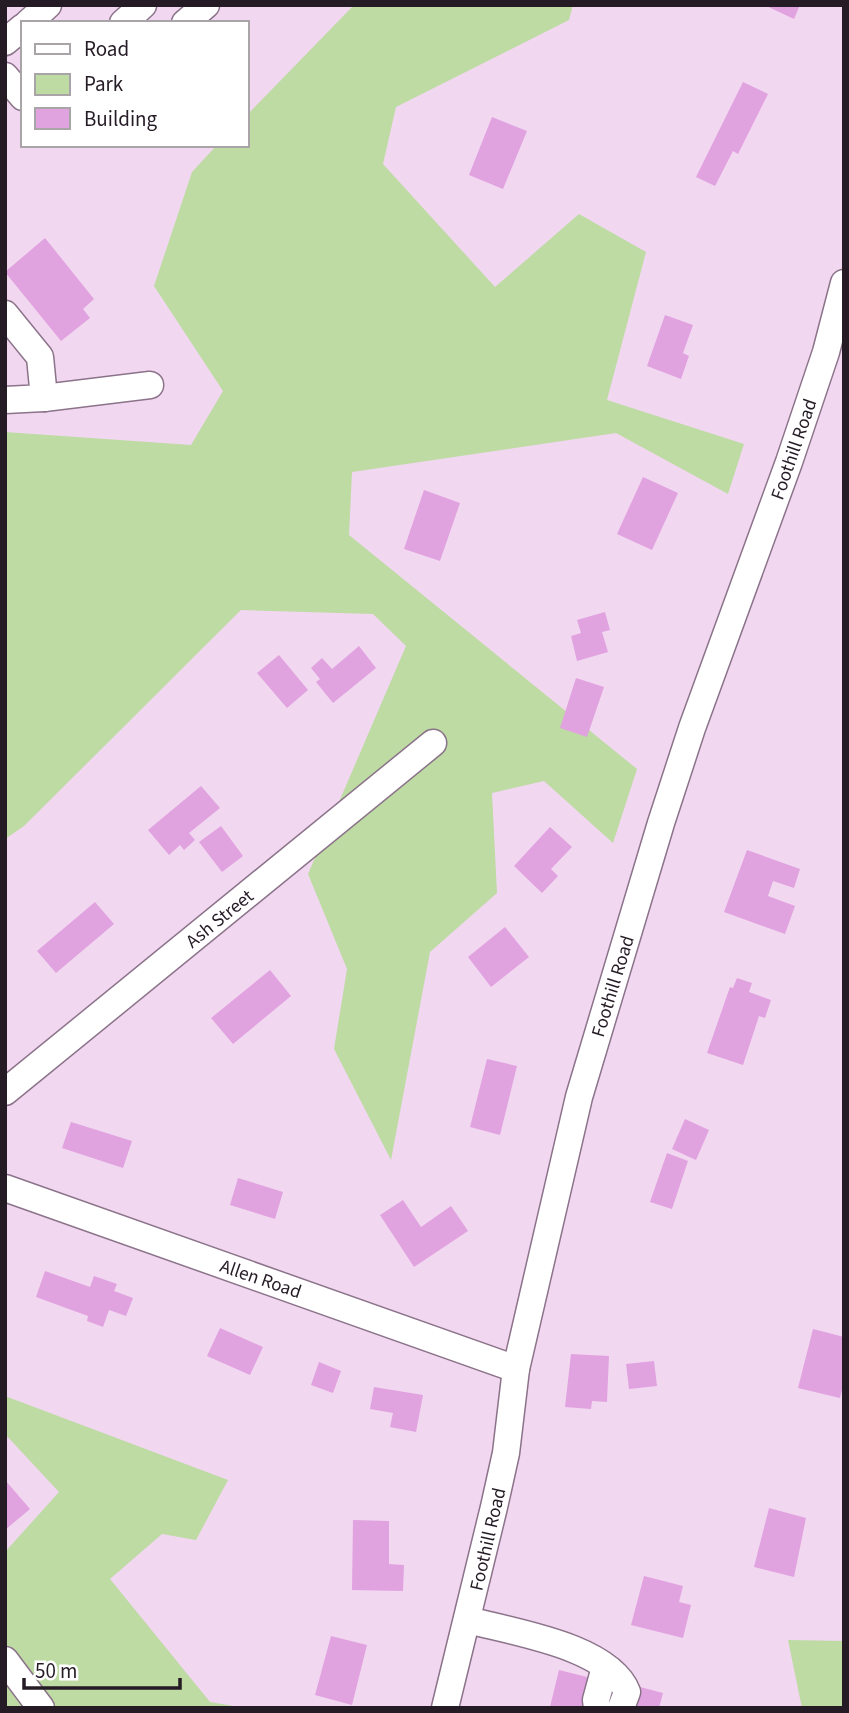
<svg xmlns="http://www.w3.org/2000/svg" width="849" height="1713" viewBox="0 0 849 1713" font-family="'Source Sans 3',sans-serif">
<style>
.green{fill:#bddba3}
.building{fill:#e1a2e0}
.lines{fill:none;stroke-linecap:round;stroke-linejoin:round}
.minor-casing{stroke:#8b738a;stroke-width:29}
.minor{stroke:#fff;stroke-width:26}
.labels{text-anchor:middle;stroke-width:7;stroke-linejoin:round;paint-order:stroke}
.street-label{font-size:19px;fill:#251b25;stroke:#fff}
</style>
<rect width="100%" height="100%" fill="#f2d7f1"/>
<!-- green -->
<g class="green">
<path d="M354,5H573L569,20L396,107L383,164L495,287L579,214L646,252L607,400L744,444L728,494L616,433L352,472L349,535L637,769L613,843L544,781L492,793L497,893L430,952L391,1160L334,1049L347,969L308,874L406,646L373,614L241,610L24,826L5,839V432L191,445L223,391L154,286L192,172L217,145H247V115Z"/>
<path d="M5,1396L228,1480L196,1540L162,1534L110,1579L210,1702L245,1708H5V1552L59,1492L5,1434Z"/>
<path d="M788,1640L844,1641V1708H802Z"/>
</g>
<!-- building -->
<g class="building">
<path d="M764,5H800L794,19Z"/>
<path d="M743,82L768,94L738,154L733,151L715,186L696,177Z"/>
<path d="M492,117L527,131L503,189L469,175Z"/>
<path d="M45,238L94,299L83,309L90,318L61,341L5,272Z"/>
<path d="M665,315L693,325L683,353L689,356L681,379L647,366Z"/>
<path d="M643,477L678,493L652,550L617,534Z"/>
<path d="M424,490L460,503L440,561L404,549Z"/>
<path d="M605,612L610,630L602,632L608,652L577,661L571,636L581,633L577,620Z"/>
<path d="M359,646L376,668L333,703L316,682L320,679L311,668L322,658L332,669Z"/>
<path d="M279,655L308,690L287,708L257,673Z"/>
<path d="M576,678L604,687L587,737L560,728Z"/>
<path d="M201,786L220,808L189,833L195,840L184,850L180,845L169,855L148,830Z"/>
<path d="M221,826L243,856L222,872L199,842Z"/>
<path d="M550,827L572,847L551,869L558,876L542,893L514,866Z"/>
<path d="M747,850L800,869L794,888L773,881L768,896L795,906L785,934L724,912Z"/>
<path d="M95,902L114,924L56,973L37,951Z"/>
<path d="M505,927L529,957L491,987L468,957Z"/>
<path d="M270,970L291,996L233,1044L211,1018Z"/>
<path d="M737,978L752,983L749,992L771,1000L765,1018L759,1016L743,1065L707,1053L730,987L733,988Z"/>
<path d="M487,1059L517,1066L500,1135L470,1127Z"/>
<path d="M685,1119L709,1130L696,1160L672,1149Z"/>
<path d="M71,1122L132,1141L123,1168L62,1148Z"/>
<path d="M667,1153L688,1161L672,1209L650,1202Z"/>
<path d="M238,1178L283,1192L275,1219L230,1205Z"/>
<path d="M403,1200L421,1227L451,1206L468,1231L414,1267L380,1215Z"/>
<path d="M45,1271L90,1287L94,1276L117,1284L114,1291L133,1298L126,1316L109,1310L103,1327L87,1321L88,1316L36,1297Z"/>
<path d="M220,1328L263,1347L250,1375L207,1356Z"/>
<path d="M813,1329L844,1337V1381L840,1398L798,1388Z"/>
<path d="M571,1354L609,1356L607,1402L592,1401L591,1409L565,1407Z"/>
<path d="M654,1361L657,1386L629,1389L626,1364Z"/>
<path d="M319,1362L341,1371L333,1393L311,1385Z"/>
<path d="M374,1387L423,1395L416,1432L390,1427L393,1413L370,1409Z"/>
<path d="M5,1480L30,1509L5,1530Z"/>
<path d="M769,1508L806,1518L794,1577L754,1567Z"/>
<path d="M353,1520L389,1521V1564L404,1565L403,1591L352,1590Z"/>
<path d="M644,1576L683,1586L679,1602L691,1605L683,1638L631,1625Z"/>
<path d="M331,1636L367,1645L352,1705L315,1695Z"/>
<path d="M559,1670L591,1678L584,1708L550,1707Z"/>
<path d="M640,1687L663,1693L659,1708H635Z"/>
</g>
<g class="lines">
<!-- minor casing -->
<g class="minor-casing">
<g id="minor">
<path d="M28,23L48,5"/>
<path d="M123,23L143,5"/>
<path d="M185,23L206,5"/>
<path d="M5,42L23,27"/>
<path d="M5,76L23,97"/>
<path d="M5,314L40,357L44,398L5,400"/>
<path d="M44,398L150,385"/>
<path d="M5,1092L433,743"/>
<path d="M5,1188L516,1369"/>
<path d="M468,1620C512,1632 609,1646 627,1692L621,1708"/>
<path d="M5,1660L41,1708"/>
<path d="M445,1708L494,1507L506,1453L516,1369L579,1097L661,823L692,728L789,462L826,352L844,283"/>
<path d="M597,1708L596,1700L605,1667"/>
</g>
</g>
<!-- minor -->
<use href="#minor" class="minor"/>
</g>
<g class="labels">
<!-- street labels -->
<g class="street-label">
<text transform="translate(793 449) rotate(-71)" y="7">Foothill Road</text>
<text transform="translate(219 918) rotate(-39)" y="7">Ash Street</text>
<text transform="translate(612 986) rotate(-73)" y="7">Foothill Road</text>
<text transform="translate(261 1278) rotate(19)" y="7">Allen Road</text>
<text transform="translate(487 1539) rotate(-77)" y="7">Foothill Road</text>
</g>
</g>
<!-- border -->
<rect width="849" height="1713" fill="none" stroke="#251b25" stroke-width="14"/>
<!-- legend -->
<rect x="21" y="21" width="228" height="126" fill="#ffffff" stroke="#a8a4a8" stroke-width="2"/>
<rect x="35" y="44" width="35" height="10" fill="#ffffff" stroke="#a8a4a8" stroke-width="2"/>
<text x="84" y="56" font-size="21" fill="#251b25">Road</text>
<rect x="35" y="74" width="35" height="21" fill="#bddba3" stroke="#a8a4a8" stroke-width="2"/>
<text x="84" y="91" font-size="21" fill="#251b25">Park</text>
<rect x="35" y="108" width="35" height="21" fill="#e1a2e0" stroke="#a8a4a8" stroke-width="2"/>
<text x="84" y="126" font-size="21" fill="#251b25">Building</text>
<!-- scale -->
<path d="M24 1678v10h156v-10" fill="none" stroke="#251b25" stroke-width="3.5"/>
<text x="35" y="1678" font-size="21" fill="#251b25" stroke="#ffffff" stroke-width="5" paint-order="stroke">50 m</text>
</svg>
